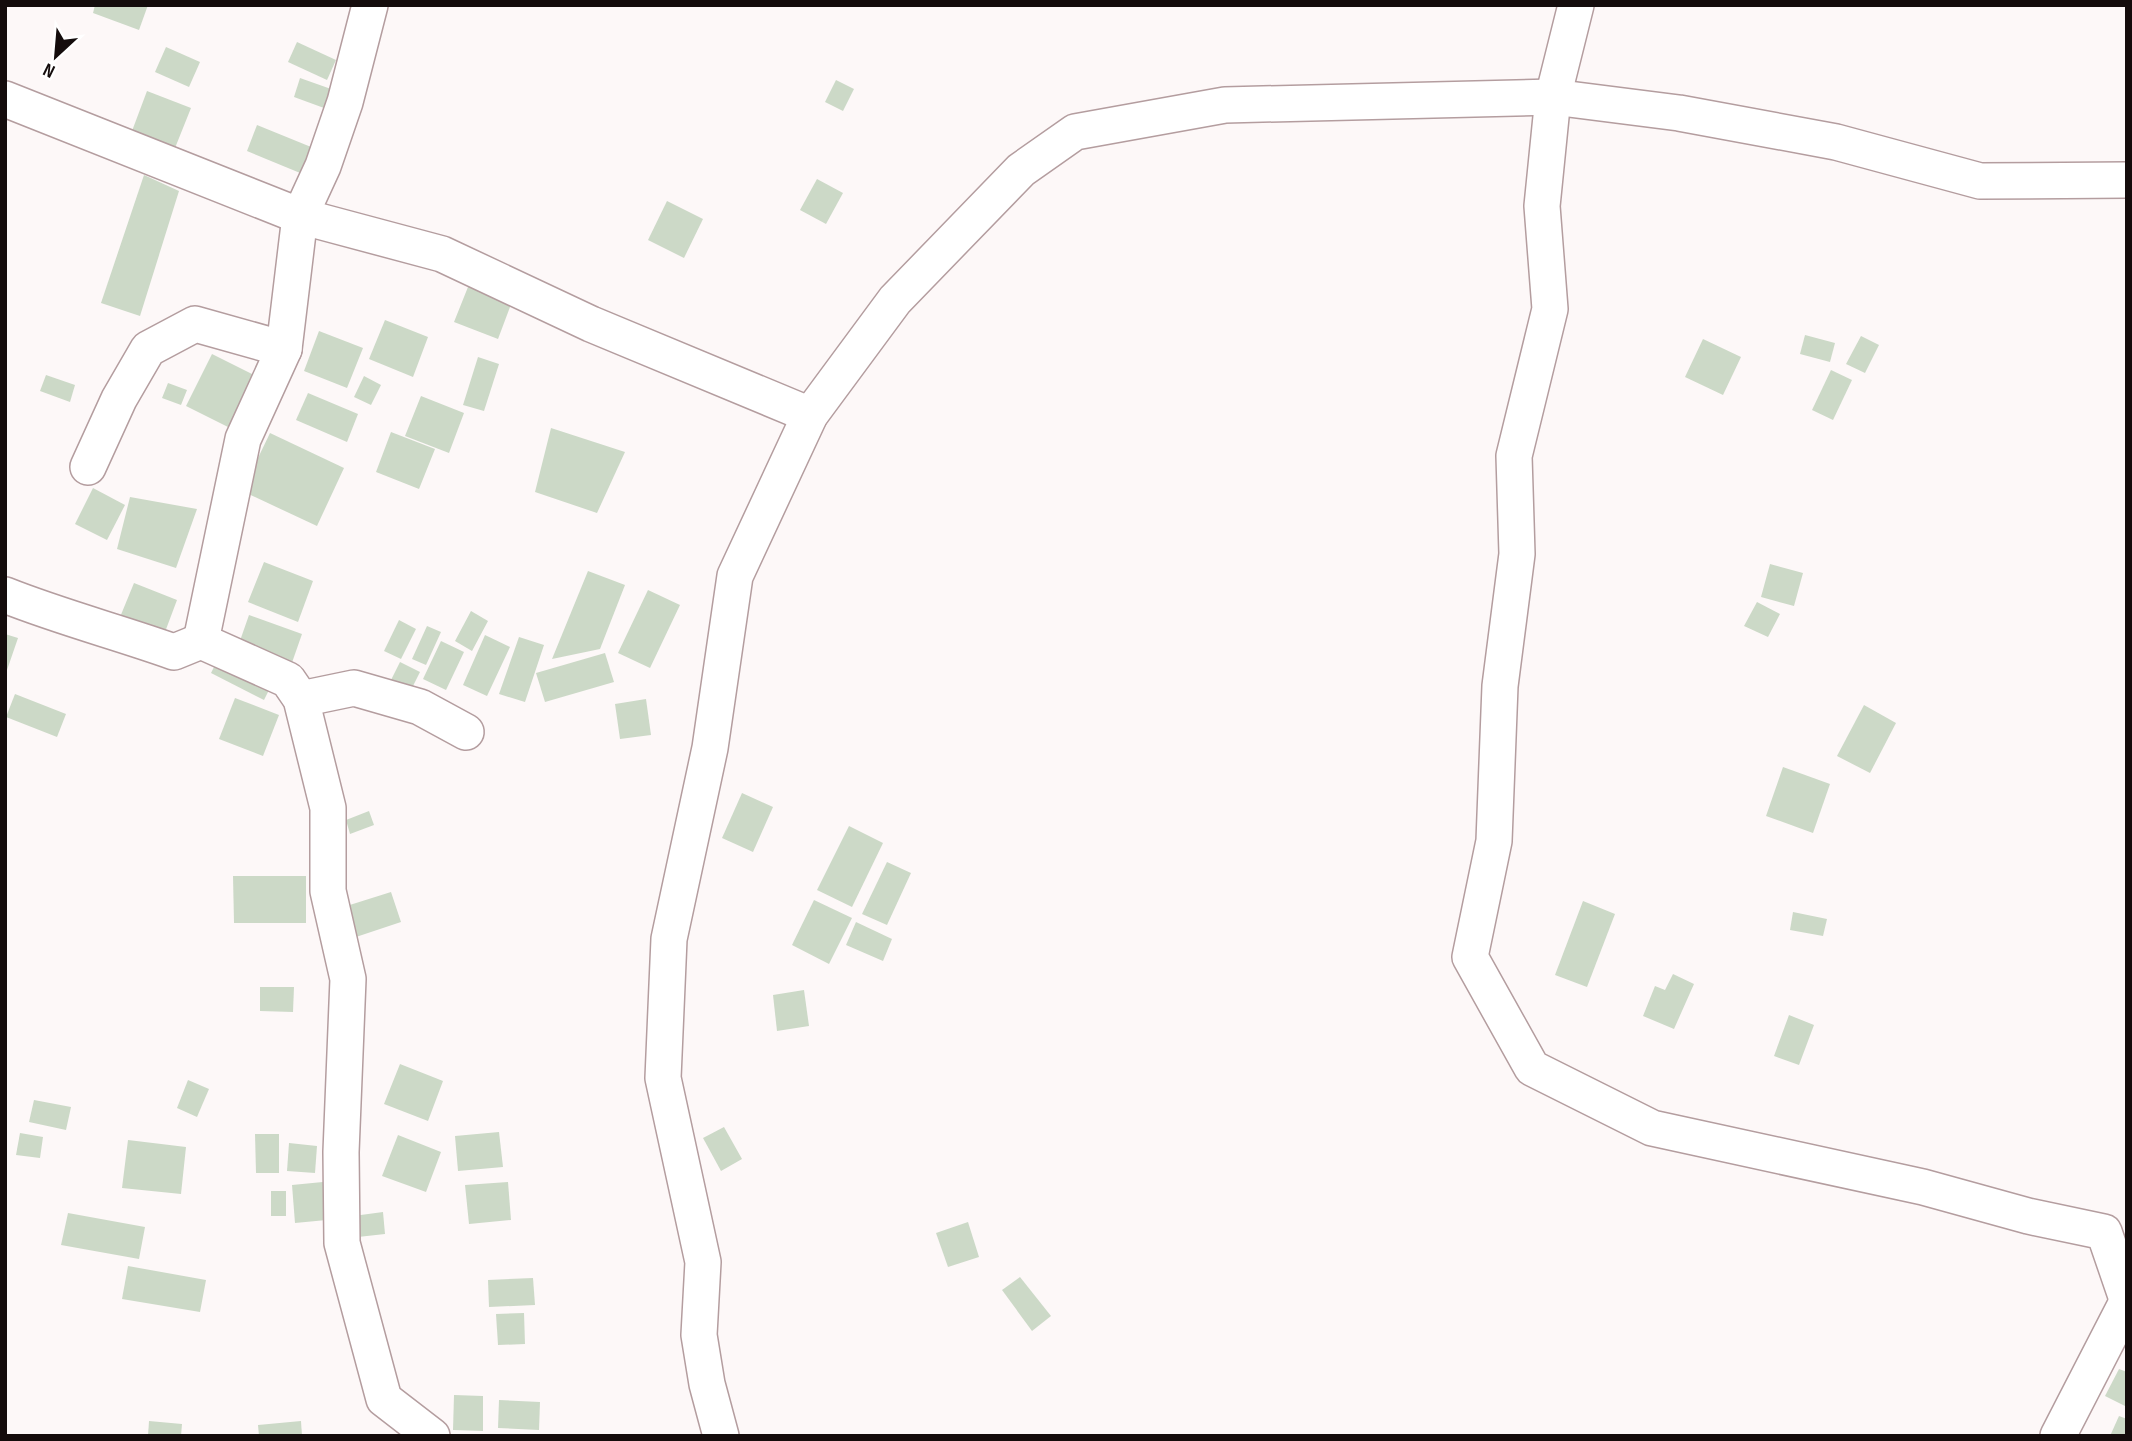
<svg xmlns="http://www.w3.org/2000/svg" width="2132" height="1441" viewBox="0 0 2132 1441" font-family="'Sofia Sans Condensed',sans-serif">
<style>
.building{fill:#ccd9c7}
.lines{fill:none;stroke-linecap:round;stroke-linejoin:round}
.street-casing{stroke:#b49d9f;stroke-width:38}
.street{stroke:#fff;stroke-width:35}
</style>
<rect width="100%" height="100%" fill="#fdf8f8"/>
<!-- building -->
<g class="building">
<path d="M95,5H148L139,30L93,13Z"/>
<path d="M297,42L336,60L327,80L288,62Z"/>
<path d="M166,47L200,62L189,87L155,72Z"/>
<path d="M300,78L331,89L324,108L294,97Z"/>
<path d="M836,80L854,89L843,111L825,102Z"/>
<path d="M147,91L191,108L175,148L132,131Z"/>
<path d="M257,125L316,149L305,175L247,151Z"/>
<path d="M144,175L179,191L140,316L101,303Z"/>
<path d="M817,179L843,193L826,224L800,210Z"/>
<path d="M667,201L703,219L684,258L648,240Z"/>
<path d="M470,282L513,299L498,339L454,322Z"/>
<path d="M385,320L428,337L413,377L369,359Z"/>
<path d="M319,331L363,348L347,388L304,371Z"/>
<path d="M1805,335L1835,343L1830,362L1800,354Z"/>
<path d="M1861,336L1879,345L1865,373L1846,364Z"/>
<path d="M1703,339L1741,357L1723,395L1685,377Z"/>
<path d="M212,354L258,377L232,429L186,406Z"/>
<path d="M478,357L499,364L484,411L463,405Z"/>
<path d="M1831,370L1852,380L1833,420L1812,410Z"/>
<path d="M46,375L75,385L70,402L40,391Z"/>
<path d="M364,376L381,385L371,405L354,397Z"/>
<path d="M168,383L187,390L181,405L162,398Z"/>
<path d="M308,393L358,414L347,442L296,420Z"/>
<path d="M421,396L464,413L449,453L405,436Z"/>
<path d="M551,428L625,452L597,513L535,492Z"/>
<path d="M391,432L435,449L419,489L376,472Z"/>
<path d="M270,433L344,468L317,526L242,491Z"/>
<path d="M93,488L125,505L107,540L75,524Z"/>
<path d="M130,497L197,509L176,568L117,549Z"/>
<path d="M264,562L313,581L298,622L248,602Z"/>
<path d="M1770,564L1803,573L1794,606L1761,597Z"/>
<path d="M588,571L625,585L600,649L552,659Z"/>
<path d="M134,583L177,600L162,640L118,622Z"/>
<path d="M648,590L680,605L650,668L618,653Z"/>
<path d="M1757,602L1780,614L1768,637L1744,626Z"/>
<path d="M471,611L488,621L472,651L455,641Z"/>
<path d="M249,615L302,634L288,674L235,655Z"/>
<path d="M399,620L416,629L401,659L384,651Z"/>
<path d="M427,626L441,632L426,665L412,659Z"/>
<path d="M5,634L18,638L6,673H5Z"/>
<path d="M485,635L510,647L487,696L463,685Z"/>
<path d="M519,637L544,645L525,702L499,694Z"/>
<path d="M441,641L464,652L446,690L423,679Z"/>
<path d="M605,653L614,682L545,702L536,673Z"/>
<path d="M220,655L273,682L264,700L211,673Z"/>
<path d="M400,662L420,672L408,696L388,686Z"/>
<path d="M15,694L66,714L57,737L6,717Z"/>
<path d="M235,698L279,715L263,756L219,739Z"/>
<path d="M646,699L651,735L620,739L615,704Z"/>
<path d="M1864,705L1896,723L1870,773L1837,756Z"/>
<path d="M1783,767L1830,784L1813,833L1766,816Z"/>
<path d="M742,793L773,807L753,852L722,838Z"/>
<path d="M369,811L374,825L350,834L346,820Z"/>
<path d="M849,826L883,843L852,907L817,890Z"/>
<path d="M887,862L911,873L887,925L862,914Z"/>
<path d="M233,876H306V923H234Z"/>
<path d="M391,892L401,922L347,940L337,909Z"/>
<path d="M814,900L852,918L829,964L792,945Z"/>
<path d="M1583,901L1615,914L1587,987L1555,975Z"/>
<path d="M1793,912L1827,919L1823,936L1790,930Z"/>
<path d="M856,922L892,939L883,961L846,945Z"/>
<path d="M1673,974L1694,984L1674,1029L1643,1016L1655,986L1665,990Z"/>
<path d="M260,987H294L293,1012L260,1011Z"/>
<path d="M804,990L809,1026L777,1031L773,995Z"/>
<path d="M1789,1015L1814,1025L1799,1065L1774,1056Z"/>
<path d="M400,1064L443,1081L428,1121L384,1104Z"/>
<path d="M188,1080L209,1089L197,1117L177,1108Z"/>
<path d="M34,1100L71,1107L66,1130L29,1122Z"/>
<path d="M724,1127L742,1159L721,1171L703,1138Z"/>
<path d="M499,1132L503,1167L458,1171L455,1136Z"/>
<path d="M20,1133L43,1137L40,1158L16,1155Z"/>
<path d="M255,1134H279V1173H256Z"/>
<path d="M398,1135L441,1152L426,1192L382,1176Z"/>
<path d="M128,1140L186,1147L181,1194L122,1188Z"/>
<path d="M289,1143L317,1146L315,1173L287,1171Z"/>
<path d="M333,1181L337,1219L295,1223L292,1185Z"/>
<path d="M508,1182L511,1220L469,1224L465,1185Z"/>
<rect x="271" y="1191" width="15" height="25"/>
<path d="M383,1212L385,1234L349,1238L346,1217Z"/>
<path d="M68,1213L145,1227L139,1259L61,1245Z"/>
<path d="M968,1222L979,1257L948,1267L936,1233Z"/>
<path d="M128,1266L206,1280L200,1312L122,1299Z"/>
<path d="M1020,1277L1051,1316L1032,1331L1002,1290Z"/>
<path d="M533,1278L535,1305L489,1307L488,1280Z"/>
<path d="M524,1313L525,1344L498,1345L496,1314Z"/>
<path d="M2119,1369L2127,1372V1407L2105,1396Z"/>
<path d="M454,1395L483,1396V1431L453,1430Z"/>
<path d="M499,1400L540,1402L539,1430L498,1428Z"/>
<path d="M2119,1416L2127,1419V1436H2110Z"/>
<path d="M149,1421L182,1424L181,1436H148Z"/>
<path d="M301,1421L302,1436H259L258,1425Z"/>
</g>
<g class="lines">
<!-- street casing -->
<g class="street-casing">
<g id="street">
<path d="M370,5L345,102L323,166L300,216L284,349L243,439L201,641L288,680L301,699L328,808V891L348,979L341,1152L342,1243L384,1399L432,1436"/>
<path d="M1576,5L1553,97L1542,206L1550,309L1514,456L1517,554L1500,686L1494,841L1470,957L1532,1068L1652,1128L1923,1187L2028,1216L2104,1232L2127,1299"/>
<path d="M5,99L300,216L442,254L591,324L810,415"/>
<path d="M88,467L119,399L148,349L195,324L284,349"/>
<path d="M5,595C60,617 118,632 174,652L201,641"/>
<path d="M301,699L354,688L420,707L466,732"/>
<path d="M721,1436L707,1384L699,1335L703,1262L663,1078L669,939L710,748L735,576L810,415L895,300L1021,170L1075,132L1225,105L1553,97L1679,113L1836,142L1980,181L2127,180"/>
<path d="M2058,1436L2127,1302"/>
</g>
</g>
<!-- street -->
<use href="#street" class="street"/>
</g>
<!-- border -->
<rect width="2132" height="1441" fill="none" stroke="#140c0c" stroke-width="14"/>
<!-- north arrow -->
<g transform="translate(56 56) rotate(206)" stroke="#ffffff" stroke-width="5" paint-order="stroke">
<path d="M0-5L12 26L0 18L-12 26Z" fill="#140c0c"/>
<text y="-10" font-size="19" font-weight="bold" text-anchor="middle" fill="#140c0c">N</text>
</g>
</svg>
